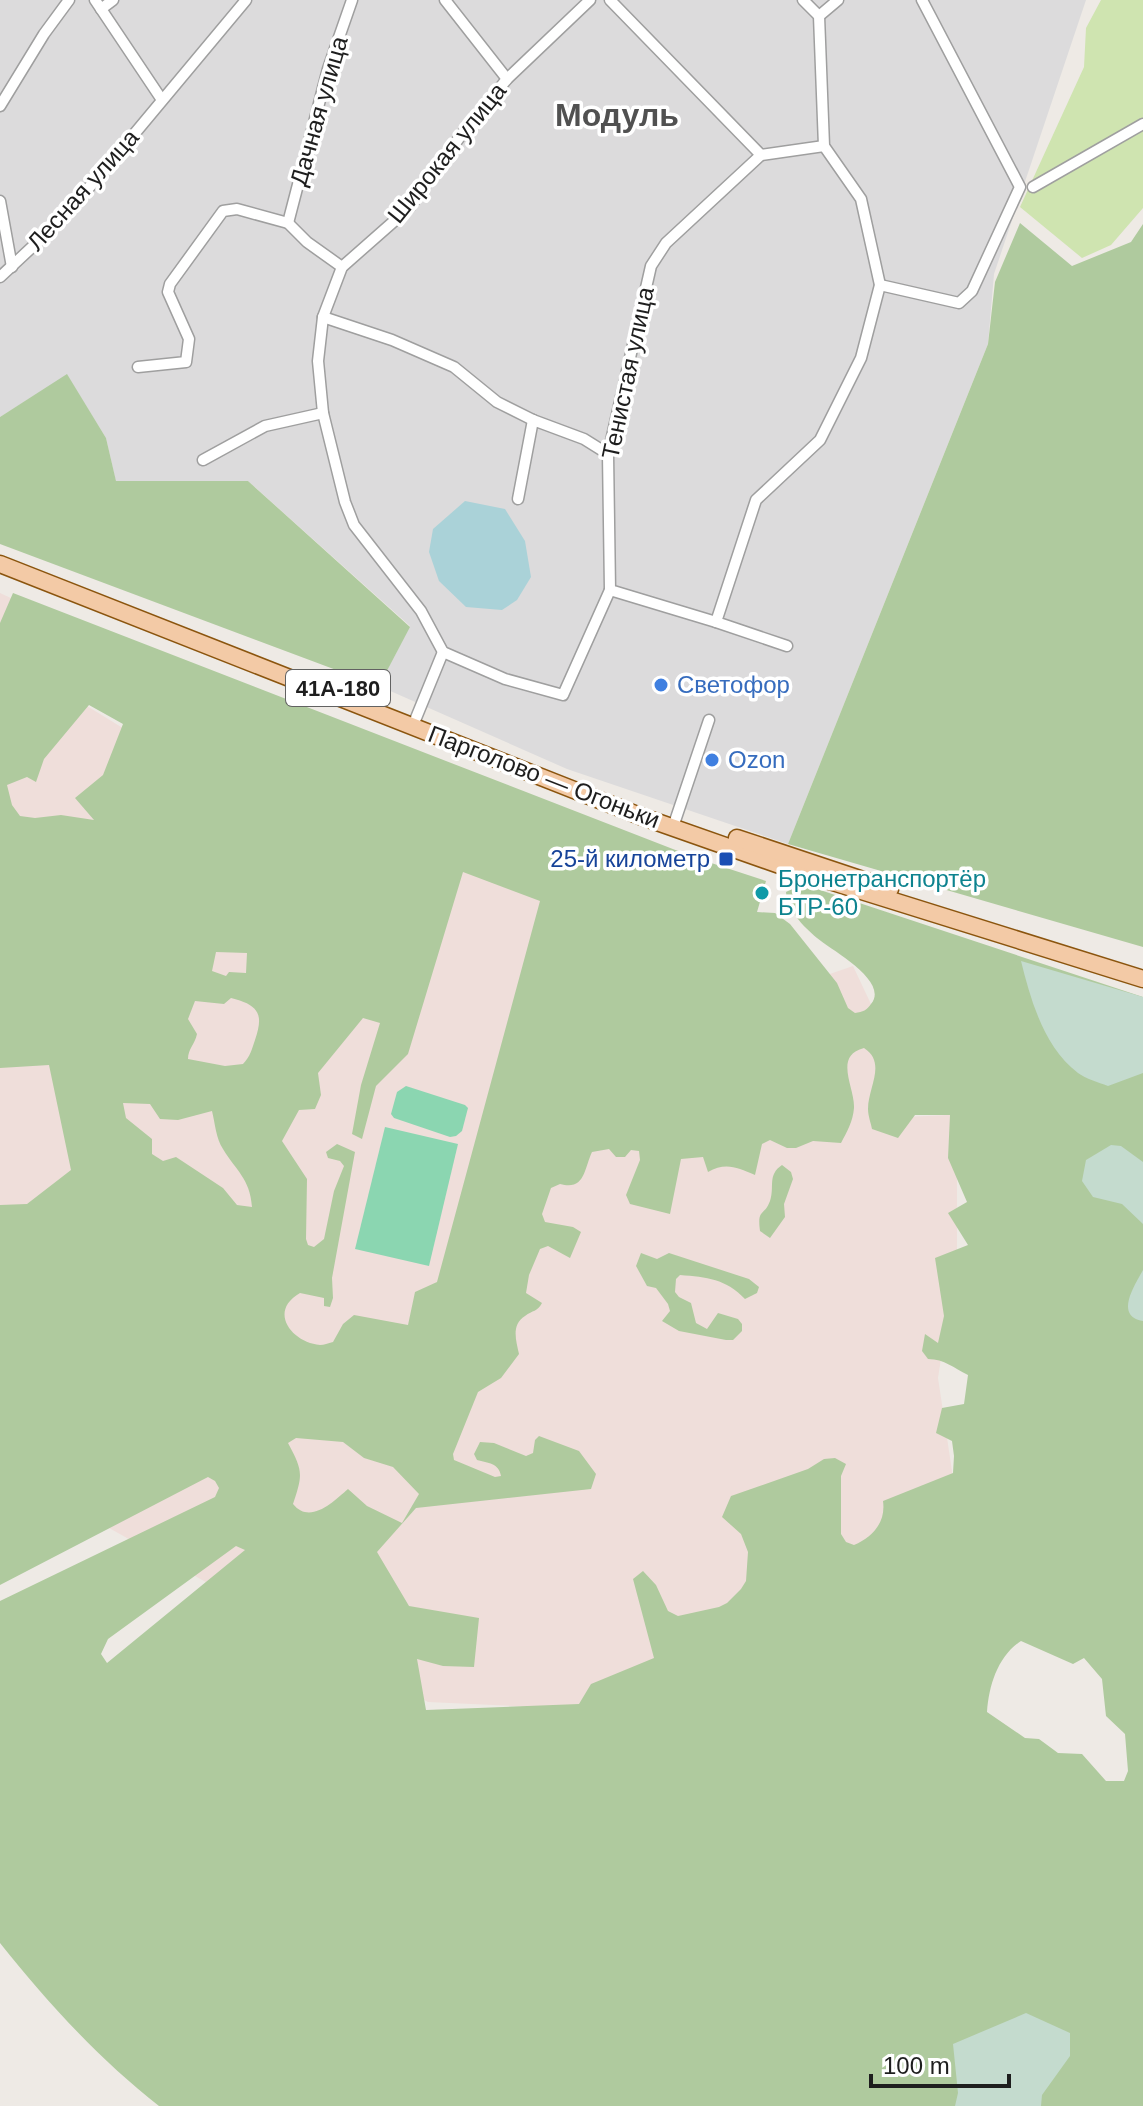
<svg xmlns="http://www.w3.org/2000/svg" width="1143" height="2106" viewBox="0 0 1143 2106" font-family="Helvetica,sans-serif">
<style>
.residential{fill:#dcdbdc}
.military{fill:#efdeda}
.grass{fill:#cfe4b0}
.forest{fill:#afca9e;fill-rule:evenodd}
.wetland{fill:#c4dbce}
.pitch{fill:#8bd6b1}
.water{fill:#aad2d8}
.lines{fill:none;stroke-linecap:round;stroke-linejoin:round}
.street-casing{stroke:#9f9f9f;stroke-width:13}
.primary-casing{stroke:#8b550e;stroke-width:19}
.street{stroke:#fff;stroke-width:10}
.primary{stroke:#f3caa6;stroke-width:16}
.shop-dot{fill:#3f7fe0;stroke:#fff;stroke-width:3}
.transit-dot{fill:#1a4fb4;stroke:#fff;stroke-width:3}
.culture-dot{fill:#0f9aa8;stroke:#fff;stroke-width:3}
.labels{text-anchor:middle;stroke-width:7;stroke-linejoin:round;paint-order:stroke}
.shield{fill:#fff;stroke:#626262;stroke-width:2}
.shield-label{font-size:22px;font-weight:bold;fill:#1e1e1e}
.street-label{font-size:24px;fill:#1e1e1e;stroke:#fff}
.shop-label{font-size:24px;fill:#366cbe;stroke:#fff;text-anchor:start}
.transit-label{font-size:24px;fill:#164399;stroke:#fff;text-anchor:end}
.culture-label{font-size:24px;fill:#0d838f;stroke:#fff;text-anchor:start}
.district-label{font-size:32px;font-weight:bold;fill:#515151;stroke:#fff}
</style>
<rect width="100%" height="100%" fill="#eeeae5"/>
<!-- residential -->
<path class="residential" d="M0,0H1086L994,274L988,344L788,844L567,769L379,686L410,626L248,481L116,482L106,438L67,375L0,417Z"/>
<!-- military -->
<path class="military" d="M0,593L13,599L48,682L417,909L467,828L824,976L853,966L878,1019L879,1118L950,1115L957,1178V1255L938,1378L955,1491L603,1710L428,1702L310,1640L5,1470H0Z"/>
<!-- grass -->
<path class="grass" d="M1101,0H1143V208L1111,245L1082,258L1020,207L1084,67L1086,28Z"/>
<!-- forest -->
<g class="forest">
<path d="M1020,223L1072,266L1131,242L1143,224V947L788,844L988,344L995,282Z"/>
<path d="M67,374L106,438L116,481H248L410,627L379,686L0,544V417Z"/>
<path d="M13,593L696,858L766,881L757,912L775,913L790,924L837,983L848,1008L855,1013C863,1012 867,1010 871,1004C890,981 831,950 817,938C803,926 787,910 786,892L802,884L1143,997V2106H159C100,2060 46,2001 0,1943V1601L215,1497L219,1488L215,1481L208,1477L0,1585V1205L27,1204L71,1170L49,1065L0,1068V623ZM89,705L123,724L103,775L75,798L94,820L61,815L35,818L20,816L12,805L7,785L27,777L36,782L44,759ZM463,872L540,901L437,1282L415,1292L408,1325L354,1315L343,1324L333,1342C328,1343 324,1345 320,1345C293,1343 267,1312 300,1293L324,1298V1306L330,1307L333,1298L332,1278L355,1152L337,1144L326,1152L328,1158L340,1161L344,1166L334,1191L324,1239L314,1247L308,1245L306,1239L307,1179L282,1141L299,1110L315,1109L321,1095L318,1073L363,1018L380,1023L361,1085L352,1134L362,1139L376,1086L408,1054ZM216,952L247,953L246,973L229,972L226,976L212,971ZM231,998C259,1005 264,1014 255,1040C252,1049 250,1057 243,1064L225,1066L188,1059C188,1049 195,1044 197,1034L188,1019L195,1001L224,1004ZM864,1048C887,1063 868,1087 868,1109C868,1116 871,1123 872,1129L898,1138L915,1115H950L948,1158L967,1202L948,1213L968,1245L935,1258L944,1316L938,1343L925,1334L922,1351L928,1359C945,1359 953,1368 968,1375L964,1404L942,1408L936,1433L952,1441L954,1456L953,1473L883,1501C886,1522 873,1537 854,1545L846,1542L841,1534V1476L846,1464L835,1458L824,1459L808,1469L731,1496L722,1517L741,1534L748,1552L746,1581L741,1589L727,1603L719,1607L678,1616L668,1611L656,1585L643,1571L633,1579L654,1658L591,1684L579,1704L426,1710L417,1659L443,1666L474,1667L479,1618L409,1606L377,1552L416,1508L591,1489L596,1474L579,1451L539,1436L535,1440L533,1453L526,1456L494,1443L480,1442L474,1454L477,1460C488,1463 499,1463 501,1476L495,1477L454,1460L453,1454L478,1392L501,1378L519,1354C516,1340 511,1325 525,1316C533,1310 537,1312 542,1303L526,1293L529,1275L540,1249L548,1246L570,1258L581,1232L573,1227L545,1222L542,1214L551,1188L560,1184C585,1191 584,1169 592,1152L609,1149L616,1157H625L631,1150L639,1151L640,1160L626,1195L630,1204L670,1214L681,1159L703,1157L708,1172C725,1162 737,1167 755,1175L762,1144L770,1140L787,1148H796L813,1141L841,1143C847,1132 853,1121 854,1108C855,1087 833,1056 864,1048ZM123,1103L150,1104L160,1119L178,1120L212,1111C215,1123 216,1139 223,1149C236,1171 250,1178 252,1207L237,1205L223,1188L176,1157L163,1161L152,1154V1139L126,1118ZM296,1438L343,1442L364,1458L393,1467L419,1494L402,1523L367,1506L348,1489C333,1502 310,1525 293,1504C303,1474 303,1471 288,1443ZM236,1546L245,1550L107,1663L101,1654L108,1639ZM1021,1641L1073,1664L1084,1658L1102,1679L1106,1716L1125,1734L1128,1771L1124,1781H1106L1082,1754L1058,1753L1039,1739L1025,1738L987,1712C989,1685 998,1656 1021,1641Z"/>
<path d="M782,1165L791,1172L793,1179L784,1204L785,1217L770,1238L760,1231C757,1208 764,1217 770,1201C775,1187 767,1175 782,1165Z"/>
<path d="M641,1253L657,1259L669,1253L749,1279L759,1287L757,1293L745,1299C726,1279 707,1277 680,1275L676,1279L675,1292L679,1297L691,1303L696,1323L707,1329L718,1313L738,1319L742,1324V1331L733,1340H726L679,1331L662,1321L670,1311L668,1304L656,1288L647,1286L636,1266Z"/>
</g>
<!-- wetland -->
<g class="wetland">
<path d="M1021,961L1143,997V1073L1108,1086C1098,1082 1086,1079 1078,1073C1044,1047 1031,1001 1021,961Z"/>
<path d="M1111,1145L1121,1146L1143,1162V1224L1122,1204L1093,1197L1082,1181L1086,1160Z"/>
<path d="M1143,1270V1321C1114,1316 1135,1285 1143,1270Z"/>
<path d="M1026,2013L1070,2033V2056L1042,2095L1041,2106H955L958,2093L953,2044Z"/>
</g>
<!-- pitch -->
<g class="pitch">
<path d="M406,1086L465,1105L468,1108L462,1131L456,1136L450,1137L394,1118L391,1114L397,1092Z"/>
<path d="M385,1127L458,1144L429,1266L355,1249Z"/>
</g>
<!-- water -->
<path class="water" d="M465,501L505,509L525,541L531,577L517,600L502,610L466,607L439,581L429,552L433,529Z"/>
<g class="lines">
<!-- street casing -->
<g class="street-casing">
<g id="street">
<path d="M95,0L162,100"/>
<path d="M445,0L507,79"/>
<path d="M590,0L507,79L459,138L409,208L342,267L323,317L318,361L323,413L345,502L354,525L421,611L443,652L505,679L563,695L610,590"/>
<path d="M610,0L761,155"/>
<path d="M101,9L113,0"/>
<path d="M819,16L838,0"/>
<path d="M0,106L44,34L69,0"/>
<path d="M1033,187L1143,124"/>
<path d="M0,201L12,267"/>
<path d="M288,223L328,69L352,0"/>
<path d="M0,277L44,236L95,181L246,0"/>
<path d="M880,285L959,303L972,291L1020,187L922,0"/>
<path d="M323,317L392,340L454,367L497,402L533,420L584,439L608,454"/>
<path d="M138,367L186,362L189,339L168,292L170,284L223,211L237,209L288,223L307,242L342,267"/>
<path d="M203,460L265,426L323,413"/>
<path d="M518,499L533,420"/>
<path d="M716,622L610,590L608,454L651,266L666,243L761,155L824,146"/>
<path d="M787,646L716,622L756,500L820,440L861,358L880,285L861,199L824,146L819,16L803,0"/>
<path d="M416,718L443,652"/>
<path d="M673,827L709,720"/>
</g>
</g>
<!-- primary casing -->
<g class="primary-casing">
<g id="primary">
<path d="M0,564L640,816L788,868L1143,979"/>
<path d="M737,838L890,889"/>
</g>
</g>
<!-- street -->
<use href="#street" class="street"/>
<!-- primary -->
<use href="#primary" class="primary"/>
</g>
<!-- markers -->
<g class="shop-dot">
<circle cx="661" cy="685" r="8"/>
<circle cx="712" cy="760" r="8"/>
</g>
<rect class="transit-dot" x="718" y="851" width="16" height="16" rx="4"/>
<circle class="culture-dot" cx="762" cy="893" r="8"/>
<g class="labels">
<!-- shield labels -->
<rect class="shield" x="286" y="670" width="104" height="36" rx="6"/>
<g class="shield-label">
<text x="338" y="696">41А-180</text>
</g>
<!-- street labels -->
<g class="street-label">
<text transform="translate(319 111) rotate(-74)" y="8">Дачная улица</text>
<text transform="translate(447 153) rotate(-51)" y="8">Широкая улица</text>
<text transform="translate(83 190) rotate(-48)" y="8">Лесная улица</text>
<text transform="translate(628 373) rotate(-78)" y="8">Тенистая улица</text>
<text transform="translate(544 777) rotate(21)" y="8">Парголово — Огоньки</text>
</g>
<!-- shop labels -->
<g class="shop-label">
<text x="677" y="693">Светофор</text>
<text x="728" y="768">Ozon</text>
</g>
<!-- transit labels -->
<g class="transit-label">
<text x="710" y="867">25-й километр</text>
</g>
<!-- culture labels -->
<g class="culture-label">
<text x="778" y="887">Бронетранспортёр<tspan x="778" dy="28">БТР-60</tspan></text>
</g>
<!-- district labels -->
<g class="district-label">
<text x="617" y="126">Модуль</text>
</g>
</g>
<!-- scale -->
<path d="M871 2074v12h138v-12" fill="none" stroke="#1e1e1e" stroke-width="4"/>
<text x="883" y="2074" font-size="24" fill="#1e1e1e" stroke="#ffffff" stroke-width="6" paint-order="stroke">100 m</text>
</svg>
